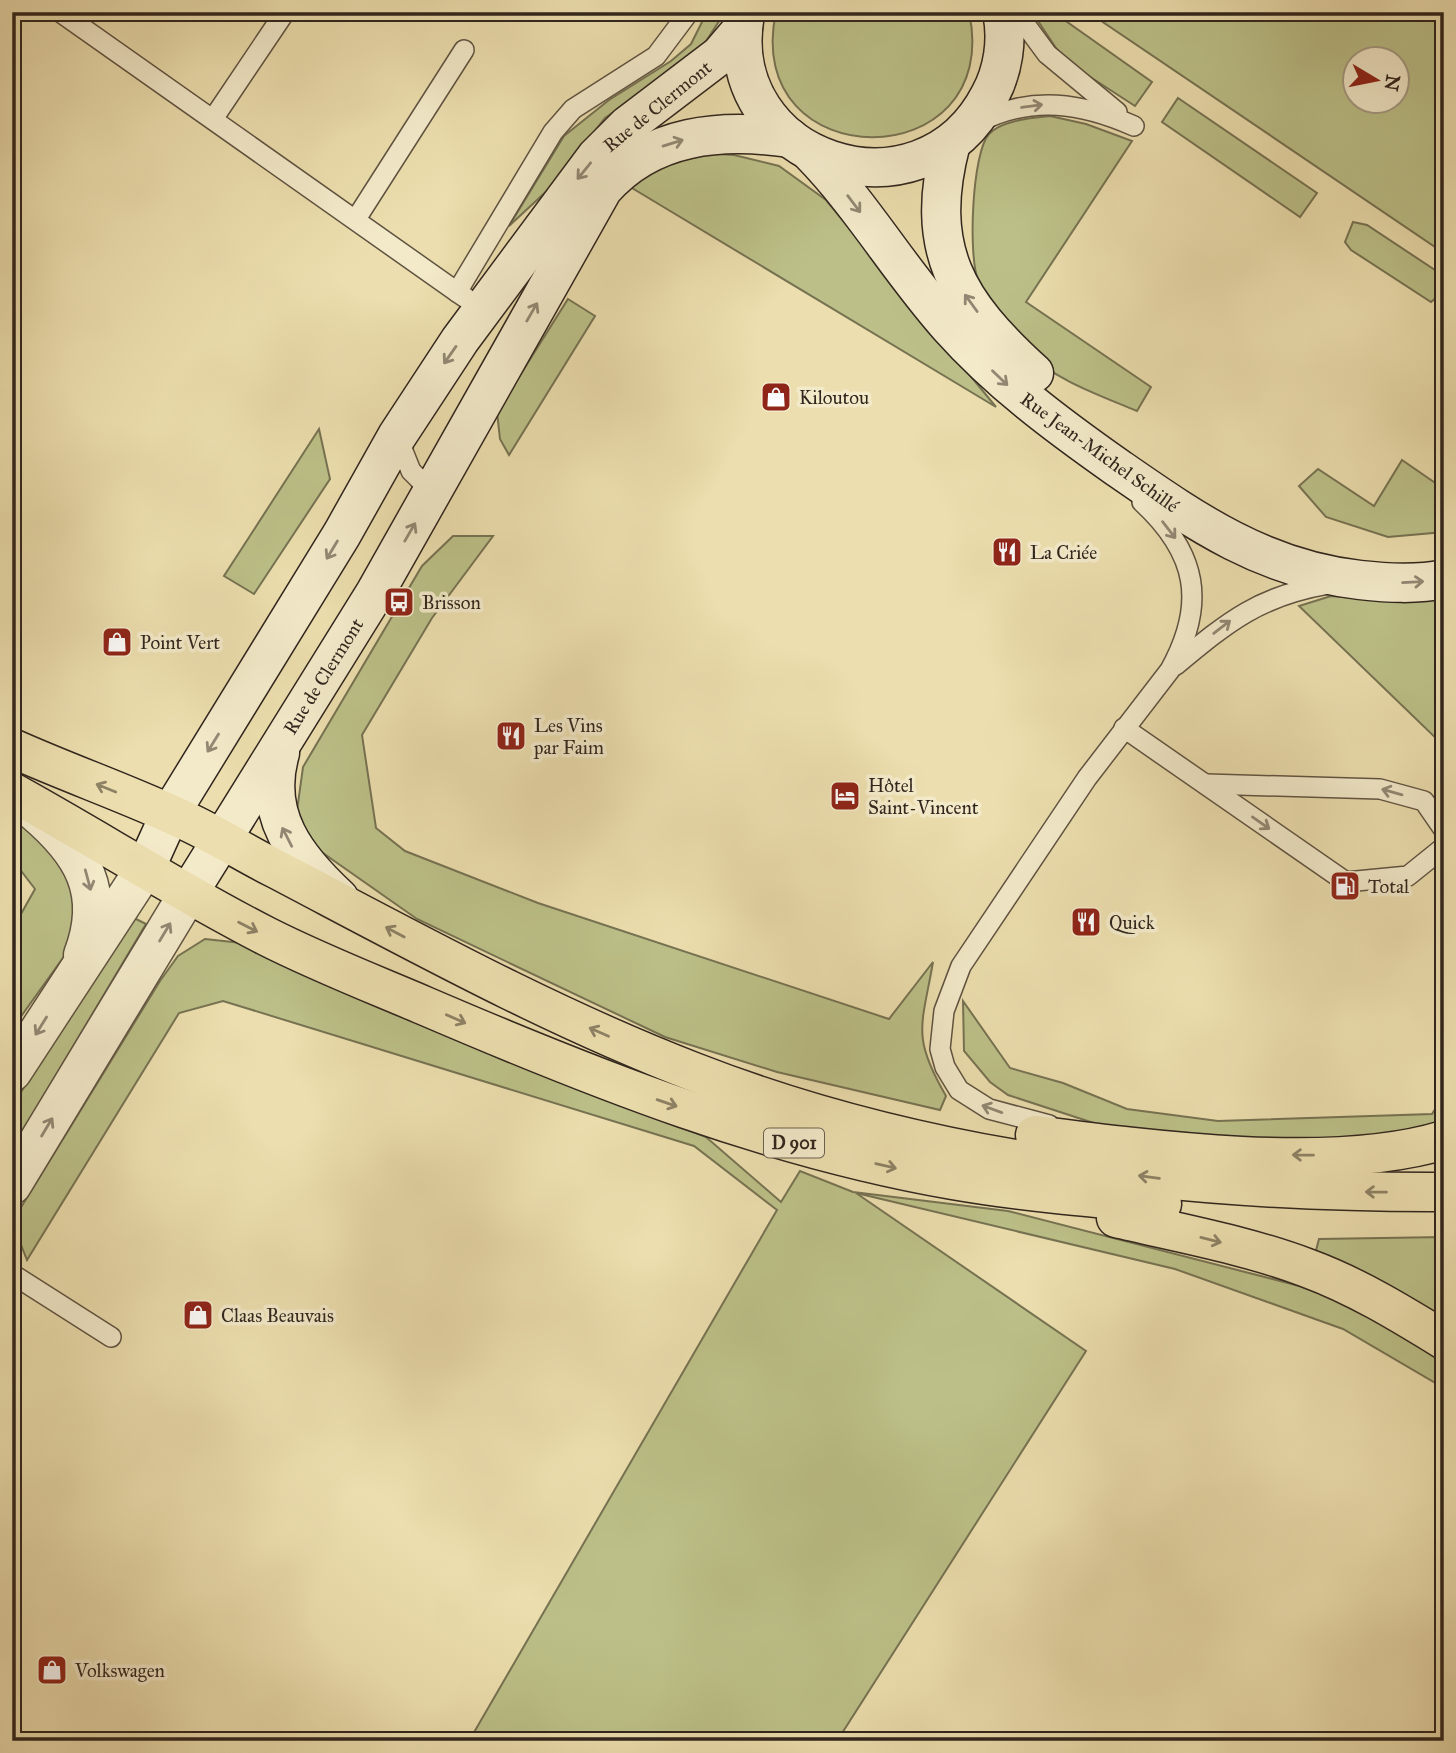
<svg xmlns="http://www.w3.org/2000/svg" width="1456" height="1753" viewBox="0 0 1456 1753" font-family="'IM FELL Great Primer',serif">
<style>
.green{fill:#bcc088;stroke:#767252;stroke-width:2;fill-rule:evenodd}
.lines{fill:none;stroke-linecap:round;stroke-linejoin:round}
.lane-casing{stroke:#5f5341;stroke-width:22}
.street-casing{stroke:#5f5341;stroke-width:41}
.secondary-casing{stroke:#30251d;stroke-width:41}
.primary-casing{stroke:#30251d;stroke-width:41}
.lane{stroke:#f3eaca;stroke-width:19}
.street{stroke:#f3eaca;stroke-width:38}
.secondary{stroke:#f3eaca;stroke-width:38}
.primary{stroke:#ecdeae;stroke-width:38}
.oneway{stroke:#928874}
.oneway2{stroke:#8e8266}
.labels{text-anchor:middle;stroke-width:7;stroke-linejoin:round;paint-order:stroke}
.shield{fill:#f3eaca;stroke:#6a6051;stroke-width:2}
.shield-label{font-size:18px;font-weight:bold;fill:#30251d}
.street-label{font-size:19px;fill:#30251d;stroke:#f3eaca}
.poi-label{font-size:19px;fill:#30251d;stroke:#f3eaca;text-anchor:start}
</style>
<rect width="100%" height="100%" fill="#ecdeae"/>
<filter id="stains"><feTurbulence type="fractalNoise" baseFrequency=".00286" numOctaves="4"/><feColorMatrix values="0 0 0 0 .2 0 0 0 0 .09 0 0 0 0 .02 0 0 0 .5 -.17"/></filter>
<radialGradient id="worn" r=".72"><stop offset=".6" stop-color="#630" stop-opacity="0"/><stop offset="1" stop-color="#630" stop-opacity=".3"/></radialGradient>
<!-- green -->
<g class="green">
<path d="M707,12H725L699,52L605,118L551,187L509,226L564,136L609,100L671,61L691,44Z"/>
<path d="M776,12H969C1005,179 740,179 776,12Z"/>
<path d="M1032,12H1053L1152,82L1135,106L1064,60Z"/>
<path d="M1088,12H1444V253ZM1354,60H1396V102H1354Z"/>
<path d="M1178,98L1317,193L1300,217L1162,122Z"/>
<path d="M1050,116L1086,124L1132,141L1026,302L1151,387L1137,411C1099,395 1055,380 1025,351C1016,341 982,292 978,280C968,255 972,153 989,134C1002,120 1032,118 1050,116Z"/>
<path d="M688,152L734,155L779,166L826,200L996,407L617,179Z"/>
<path d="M1353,222L1367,225L1444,276V291L1431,302L1351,250L1345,242Z"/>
<path d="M568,299L595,316L509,455L500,439L497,412Z"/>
<path d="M319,429L330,479L254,594L224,576Z"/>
<path d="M1402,460L1444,489V532L1388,537L1326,517L1299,486L1318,469L1374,506Z"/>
<path d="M453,536H493L432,618L362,735L376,828L405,851L538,903L889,1019L933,962C922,1026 911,1036 946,1096L940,1110L777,1072L665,1037L417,919L303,839L295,825L303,767L422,566Z"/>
<path d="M1331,596L1367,599L1444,596V746L1299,606Z"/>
<path d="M12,819L23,825L73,874L76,905L73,944L12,1029V930L35,889L12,859Z"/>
<path d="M128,915L146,924L12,1149V1107Z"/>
<path d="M205,939L251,944L450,1037L706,1137L781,1202L800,1171L853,1192L1008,1211L1323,1292L1444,1352V1388L1343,1329L1175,1269L856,1193L1086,1351L837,1741H469L777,1210L694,1146L223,1001L179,1013L27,1260L12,1222L160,981L178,956Z"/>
<path d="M963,1001L1010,1068L1063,1083L1127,1109L1218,1121L1432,1114L1444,1095V1125L1422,1135L1230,1145L1112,1129L1008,1095L990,1082L964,1051Z"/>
<path d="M1444,1237V1322L1314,1258L1319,1239Z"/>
</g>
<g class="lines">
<!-- lane casing -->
<g class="lane-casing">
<g id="lane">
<path d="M60,12L457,292"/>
<path d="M1016,12L1047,54L1117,112"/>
<path d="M213,119L285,12"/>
<path d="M979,122C1032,95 1082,103 1134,126"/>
<path d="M356,219L464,50"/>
<path d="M466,298L457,292L553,132L573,109L656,56L689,12"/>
<path d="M397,436L411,471L432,492"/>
<path d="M1176,665C1229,621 1259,596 1329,584"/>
<path d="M1124,728L1346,882L1408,876L1444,847"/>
<path d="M1206,784L1380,789L1424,801L1444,830"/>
<path d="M1049,1125L989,1109L959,1090L945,1067L940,1049L944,1011L961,966L1087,778L1170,670C1207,603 1197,553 1142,502"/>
<path d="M12,1274L111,1337"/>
</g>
</g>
<!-- street casing -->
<g class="street-casing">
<g id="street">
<path d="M35,812C82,852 107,892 83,955"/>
<path d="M12,1072L146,867"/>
<path d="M12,1185L188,894"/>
</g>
</g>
<!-- secondary casing -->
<g class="secondary-casing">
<g id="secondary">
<path d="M745,14C718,162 921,229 990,95C1003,71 1008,40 1002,12"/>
<path d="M951,143C923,249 956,302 1034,373"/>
<path d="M810,152C862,205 899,270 949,326C999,382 1057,425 1118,468C1196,522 1263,569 1360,580C1387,583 1416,585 1444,579"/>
<path d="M280,753C262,815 296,858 339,898"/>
<path d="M146,867L170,814L342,534L397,436L460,340L596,157L628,125L720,55L743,28"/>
<path d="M188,894L375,593L603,189C651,134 721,128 790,138"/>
</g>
</g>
<!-- primary casing -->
<g class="primary-casing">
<g id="primary">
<path d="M12,748C70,774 131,795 188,822C218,836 246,854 276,869C413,941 549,1016 694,1072C930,1164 1192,1193 1444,1192"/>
<path d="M12,792C97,839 180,892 266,936C317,962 371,983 425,1006C595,1079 769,1148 953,1180C1022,1192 1093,1198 1162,1204"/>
<path d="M1035,1135C1150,1150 1333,1174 1444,1140"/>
<path d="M1116,1218C1180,1233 1246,1245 1307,1268C1356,1286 1400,1313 1444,1340"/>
</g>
</g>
<!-- lane -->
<use href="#lane" class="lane"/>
<!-- street -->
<use href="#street" class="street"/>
<!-- secondary -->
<use href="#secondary" class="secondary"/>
<!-- primary -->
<use href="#primary" class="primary"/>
</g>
<!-- one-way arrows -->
<defs><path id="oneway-shaft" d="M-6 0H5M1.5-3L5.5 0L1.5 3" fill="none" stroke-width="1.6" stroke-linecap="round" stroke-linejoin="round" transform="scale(1.75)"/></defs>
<g class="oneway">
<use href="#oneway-shaft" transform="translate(1032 106) rotate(-8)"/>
<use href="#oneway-shaft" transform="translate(673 143) rotate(-17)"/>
<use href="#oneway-shaft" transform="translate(584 171) rotate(129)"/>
<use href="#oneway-shaft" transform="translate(854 204) rotate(53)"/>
<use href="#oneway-shaft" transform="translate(971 303) rotate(-126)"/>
<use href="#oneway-shaft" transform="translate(532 312) rotate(-60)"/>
<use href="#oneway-shaft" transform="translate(450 355) rotate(125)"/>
<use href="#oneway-shaft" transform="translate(1000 378) rotate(44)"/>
<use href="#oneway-shaft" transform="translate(1169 530) rotate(52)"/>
<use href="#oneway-shaft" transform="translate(410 532) rotate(-60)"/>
<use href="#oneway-shaft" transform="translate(332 550) rotate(121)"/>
<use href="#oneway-shaft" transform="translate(1413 582) rotate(-3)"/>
<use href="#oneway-shaft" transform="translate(1222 627) rotate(-38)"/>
<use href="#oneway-shaft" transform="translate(213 743) rotate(122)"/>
<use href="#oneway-shaft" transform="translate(1392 792) rotate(-164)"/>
<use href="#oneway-shaft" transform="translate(1261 823) rotate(35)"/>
<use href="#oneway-shaft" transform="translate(287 837) rotate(-117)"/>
<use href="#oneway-shaft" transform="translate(88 880) rotate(75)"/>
<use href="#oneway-shaft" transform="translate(165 932) rotate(-59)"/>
<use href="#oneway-shaft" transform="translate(41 1026) rotate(122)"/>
<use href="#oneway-shaft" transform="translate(992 1109) rotate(-160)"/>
<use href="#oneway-shaft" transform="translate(47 1127) rotate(-59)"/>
</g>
<g class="oneway2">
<use href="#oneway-shaft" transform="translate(106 788) rotate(-158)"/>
<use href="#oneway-shaft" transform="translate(248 927) rotate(27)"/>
<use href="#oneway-shaft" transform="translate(395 932) rotate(-152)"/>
<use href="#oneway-shaft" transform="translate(456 1019) rotate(24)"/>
<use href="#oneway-shaft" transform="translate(599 1032) rotate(-156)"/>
<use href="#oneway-shaft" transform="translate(667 1103) rotate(19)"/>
<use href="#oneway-shaft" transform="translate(1303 1155) rotate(-179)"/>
<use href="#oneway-shaft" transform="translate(886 1166) rotate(13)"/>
<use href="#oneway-shaft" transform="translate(1149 1177) rotate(-173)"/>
<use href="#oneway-shaft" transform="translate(1376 1192) rotate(-179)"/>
<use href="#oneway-shaft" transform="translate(1211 1240) rotate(14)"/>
</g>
<!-- icons -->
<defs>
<g id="shop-square" transform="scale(1.575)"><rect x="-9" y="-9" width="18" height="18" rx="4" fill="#8f2418" stroke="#f3eaca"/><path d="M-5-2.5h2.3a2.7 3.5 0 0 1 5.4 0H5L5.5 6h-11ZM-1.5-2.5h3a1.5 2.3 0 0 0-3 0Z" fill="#fff"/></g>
<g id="restaurant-square" transform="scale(1.575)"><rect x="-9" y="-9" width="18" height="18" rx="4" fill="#8f2418" stroke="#f3eaca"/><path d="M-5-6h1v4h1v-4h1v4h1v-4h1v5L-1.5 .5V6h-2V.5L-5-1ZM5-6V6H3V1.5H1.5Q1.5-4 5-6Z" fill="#fff"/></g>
<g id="bus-square" transform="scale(1.575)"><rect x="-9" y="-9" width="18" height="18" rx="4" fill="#8f2418" stroke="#f3eaca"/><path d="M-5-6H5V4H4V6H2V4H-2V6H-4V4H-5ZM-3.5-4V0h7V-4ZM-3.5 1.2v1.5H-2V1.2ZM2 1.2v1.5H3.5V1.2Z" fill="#fff"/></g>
<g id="hotel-square" transform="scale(1.575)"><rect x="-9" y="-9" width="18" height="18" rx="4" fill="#8f2418" stroke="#f3eaca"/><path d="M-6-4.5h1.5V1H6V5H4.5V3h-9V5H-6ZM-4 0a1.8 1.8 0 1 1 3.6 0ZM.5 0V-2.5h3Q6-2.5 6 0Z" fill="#fff"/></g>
<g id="fuel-square" transform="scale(1.575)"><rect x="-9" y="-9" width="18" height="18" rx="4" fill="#8f2418" stroke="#f3eaca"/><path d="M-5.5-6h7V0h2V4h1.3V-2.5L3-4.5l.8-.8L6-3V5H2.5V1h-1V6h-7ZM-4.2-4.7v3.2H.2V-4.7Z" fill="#fff"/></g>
</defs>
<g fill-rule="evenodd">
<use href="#shop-square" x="776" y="397"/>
<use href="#restaurant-square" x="1007" y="552"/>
<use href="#bus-square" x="399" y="602"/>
<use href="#shop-square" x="117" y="642"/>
<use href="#restaurant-square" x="511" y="736"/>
<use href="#hotel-square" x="845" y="796"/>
<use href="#fuel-square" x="1345" y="886"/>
<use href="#restaurant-square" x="1086" y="922"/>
<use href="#shop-square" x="198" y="1315"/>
<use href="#shop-square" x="52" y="1670"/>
</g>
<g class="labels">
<!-- shield labels -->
<rect class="shield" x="764" y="1128.5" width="60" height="29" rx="5"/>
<g class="shield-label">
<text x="794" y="1149">D 901</text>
</g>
<!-- street labels -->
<g class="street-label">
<text transform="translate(657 106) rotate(-39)" y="7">Rue de Clermont</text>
<text transform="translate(1100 452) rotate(36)" y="7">Rue Jean-Michel Schillé</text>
<text transform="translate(323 676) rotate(-58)" y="7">Rue de Clermont</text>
</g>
<!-- poi labels -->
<g class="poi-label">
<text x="799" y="404">Kiloutou</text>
<text x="1030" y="559">La Criée</text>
<text x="422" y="609">Brisson</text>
<text x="140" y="649">Point Vert</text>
<text x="534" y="732">Les Vins<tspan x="534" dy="22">par Faim</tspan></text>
<text x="868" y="792">Hôtel<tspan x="868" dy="22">Saint-Vincent</tspan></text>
<text x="1368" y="893">Total</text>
<text x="1109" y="929">Quick</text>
<text x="221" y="1322">Claas Beauvais</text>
<text x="75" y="1677">Volkswagen</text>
</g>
</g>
<!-- margin -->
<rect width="1456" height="1753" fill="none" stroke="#ecdeae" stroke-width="42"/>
<rect x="14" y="14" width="1428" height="1725" fill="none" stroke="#30251d" stroke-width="3.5"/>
<rect x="21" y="21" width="1414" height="1711" fill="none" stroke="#30251d" stroke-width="2"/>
<!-- north arrow -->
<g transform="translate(1376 80) rotate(100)"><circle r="33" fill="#f3eaca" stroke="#a59b85" stroke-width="2"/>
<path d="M0-5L12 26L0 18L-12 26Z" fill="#8f2418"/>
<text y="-10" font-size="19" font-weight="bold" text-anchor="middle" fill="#30251d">N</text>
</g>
<rect width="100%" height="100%" filter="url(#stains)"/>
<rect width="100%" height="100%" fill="url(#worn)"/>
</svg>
